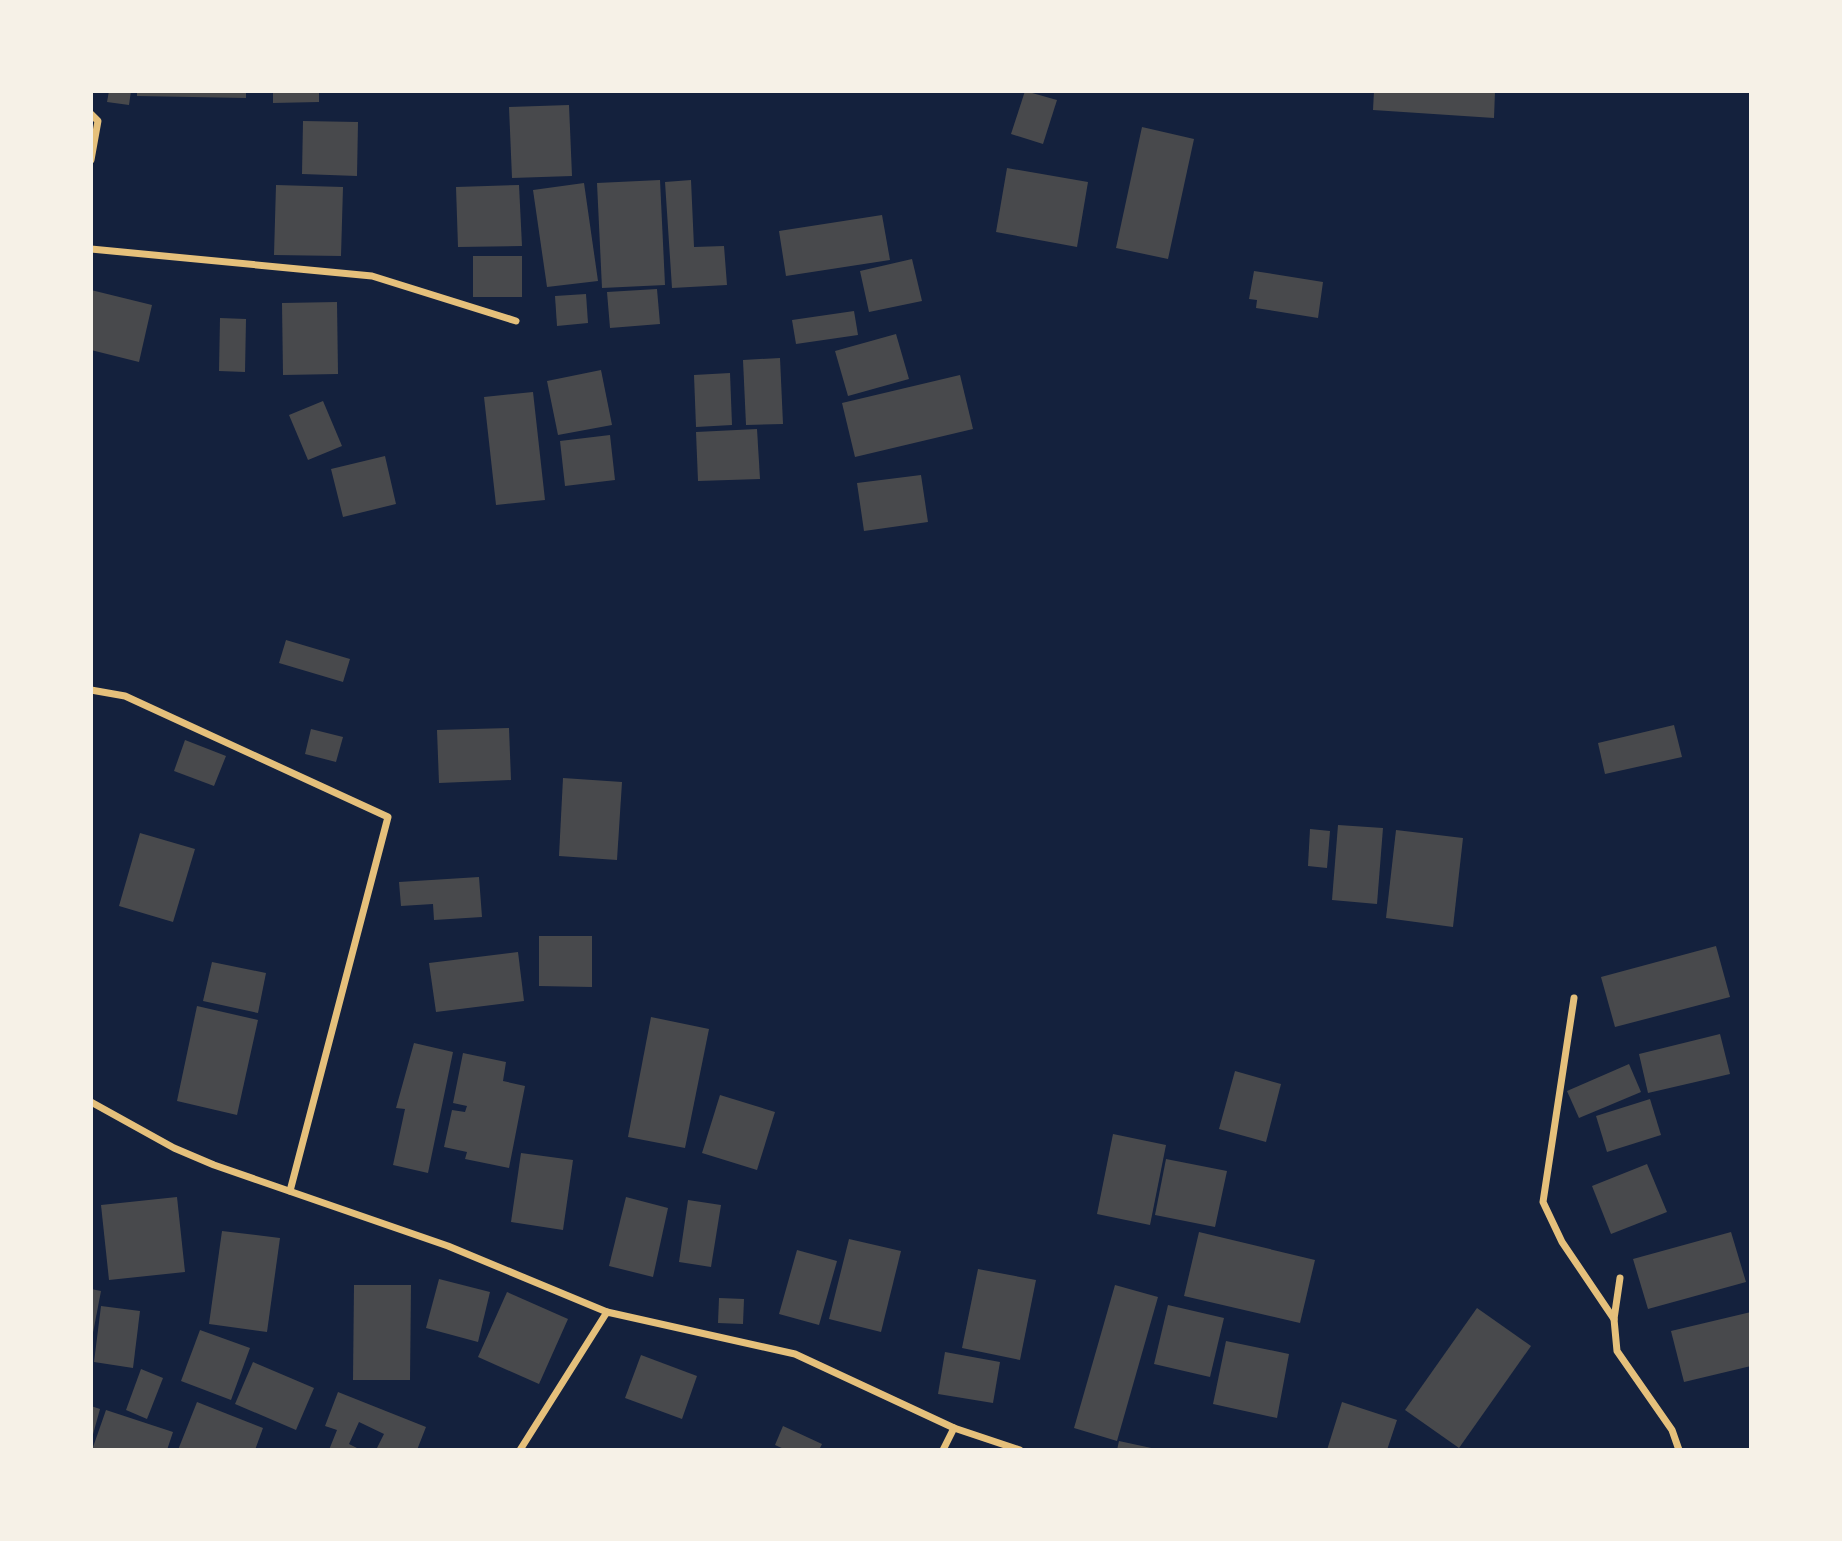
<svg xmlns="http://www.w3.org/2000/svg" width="1842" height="1541" viewBox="0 0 1842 1541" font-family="Quicksand,sans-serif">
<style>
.building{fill:#48494c}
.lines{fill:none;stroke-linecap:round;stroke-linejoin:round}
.minor{stroke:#e5c07b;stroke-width:7}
</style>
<rect width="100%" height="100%" fill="#14213d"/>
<!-- building -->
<g class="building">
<path d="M109,91H131L129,105L107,102Z"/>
<path d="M137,91H246V98L137,96Z"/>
<path d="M273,91H319V102L273,103Z"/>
<path d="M1025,91L1057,100L1043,144L1011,134Z"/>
<path d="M1374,91H1495L1494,118L1373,110Z"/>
<path d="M569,105L572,176L512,178L509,107Z"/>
<path d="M303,121L358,122L357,176L302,174Z"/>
<path d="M1142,127L1194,139L1168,259L1116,248Z"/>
<path d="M1007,168L1088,182L1077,247L996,232Z"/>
<path d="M660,180L665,285L602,288L597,183Z"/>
<path d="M691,180L694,247L724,246L727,285L672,288L665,182Z"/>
<path d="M584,183L598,281L547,287L533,190Z"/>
<path d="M276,185L343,187L341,256L274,255Z"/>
<path d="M519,185L522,246L458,247L456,187Z"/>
<path d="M882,215L890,260L786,276L779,231Z"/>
<rect x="473" y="256" width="49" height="41"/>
<path d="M912,259L922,301L869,312L860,271Z"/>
<path d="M1254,271L1323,282L1318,318L1256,308L1257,300L1249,299Z"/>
<path d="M657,289L660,324L610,328L607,292Z"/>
<path d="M91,290L152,305L139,362L91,350Z"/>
<path d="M586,294L588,323L557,326L555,296Z"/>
<path d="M337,302L338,374L283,375L282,303Z"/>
<path d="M854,311L858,335L796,344L792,320Z"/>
<path d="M220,318L246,319L245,372L219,371Z"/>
<path d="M896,334L909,379L848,396L835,351Z"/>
<path d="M780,358L783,424L746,425L743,360Z"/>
<path d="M601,370L612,425L558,435L547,381Z"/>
<path d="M730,373L732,425L696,427L694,375Z"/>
<path d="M960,375L973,429L855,457L842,403Z"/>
<path d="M533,392L545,500L496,505L484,397Z"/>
<path d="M323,401L342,446L308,460L289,415Z"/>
<path d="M757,429L760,479L698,481L696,432Z"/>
<path d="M610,435L615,480L565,486L560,441Z"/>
<path d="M385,456L396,504L343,517L331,469Z"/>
<path d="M921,475L928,522L864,531L857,483Z"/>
<path d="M286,640L350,659L343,682L279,663Z"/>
<path d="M1674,725L1682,757L1605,774L1598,743Z"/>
<path d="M509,728L511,780L439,783L437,730Z"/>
<path d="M311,729L343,737L336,762L305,754Z"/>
<path d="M185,740L226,756L214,786L174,771Z"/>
<path d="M563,778L622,782L617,860L559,856Z"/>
<path d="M1338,825L1383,828L1377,904L1332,900Z"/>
<path d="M1310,829L1330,831L1327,868L1308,866Z"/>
<path d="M1396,830L1463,838L1453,927L1386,918Z"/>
<path d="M140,833L195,849L173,922L119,906Z"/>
<path d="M479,877L482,917L434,920L433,904L401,906L399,882Z"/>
<path d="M539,936H592V987L539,986Z"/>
<path d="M1716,946L1730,997L1615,1027L1601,977Z"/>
<path d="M518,952L524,1001L436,1012L429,963Z"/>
<path d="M212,962L266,973L258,1013L203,1001Z"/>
<path d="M197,1006L258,1020L237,1115L177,1101Z"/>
<path d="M651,1017L709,1029L685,1148L628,1137Z"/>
<path d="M1720,1034L1730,1074L1648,1093L1639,1054Z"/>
<path d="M414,1043L453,1052L428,1173L393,1165L405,1109L396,1108Z"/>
<path d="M463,1053L506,1062L503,1081L525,1086L509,1168L465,1159L467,1152L444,1147L452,1110L465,1112L467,1106L453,1103Z"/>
<path d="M1629,1064L1641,1092L1579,1118L1567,1091Z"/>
<path d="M1235,1071L1281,1084L1266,1142L1219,1129Z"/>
<path d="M720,1095L775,1112L757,1170L702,1153Z"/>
<path d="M1650,1099L1661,1135L1607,1152L1596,1116Z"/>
<path d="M1113,1134L1166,1145L1150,1225L1097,1214Z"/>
<path d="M521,1153L573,1160L563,1230L511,1222Z"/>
<path d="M1166,1159L1227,1171L1215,1227L1155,1215Z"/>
<path d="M1647,1164L1667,1212L1611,1234L1592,1186Z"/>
<path d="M177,1197L185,1272L109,1280L101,1205Z"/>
<path d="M626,1197L668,1208L653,1277L609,1266Z"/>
<path d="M688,1200L721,1205L711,1267L679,1262Z"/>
<path d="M222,1231L280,1238L267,1332L209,1324Z"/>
<path d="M1199,1232L1315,1260L1300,1323L1184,1296Z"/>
<path d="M1731,1232L1746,1282L1648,1309L1633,1259Z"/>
<path d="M849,1239L901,1251L881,1332L829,1319Z"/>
<path d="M797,1250L837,1261L819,1325L779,1314Z"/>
<path d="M978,1269L1036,1280L1020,1360L962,1348Z"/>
<path d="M439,1279L490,1292L478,1342L426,1328Z"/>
<path d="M354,1285H411L410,1380H353Z"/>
<path d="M1115,1285L1158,1297L1117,1441L1074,1428Z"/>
<path d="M91,1289L101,1291L92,1338H91Z"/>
<path d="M507,1292L568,1319L539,1384L478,1357Z"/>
<path d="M719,1298L744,1299L743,1324L718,1323Z"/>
<path d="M1168,1305L1224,1318L1210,1377L1154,1364Z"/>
<path d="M101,1306L140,1311L133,1368L94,1362Z"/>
<path d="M1477,1308L1531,1346L1459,1448L1405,1410Z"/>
<path d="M1751,1312V1366L1684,1382L1671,1331Z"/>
<path d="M200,1330L250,1348L231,1400L181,1381Z"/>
<path d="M1226,1341L1289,1354L1277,1418L1213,1404Z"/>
<path d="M945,1352L1000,1362L993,1403L938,1394Z"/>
<path d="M641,1355L697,1376L682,1419L625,1398Z"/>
<path d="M253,1362L314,1388L296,1430L235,1404Z"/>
<path d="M141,1369L163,1378L147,1419L126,1410Z"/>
<path d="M338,1392L426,1427L417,1450H376L384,1434L359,1422L349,1444L361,1450H329L337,1430L325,1426Z"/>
<path d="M197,1402L263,1428L255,1450H178Z"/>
<path d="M1342,1402L1397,1420L1387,1450H1327Z"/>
<path d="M91,1406L100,1409L92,1438H91Z"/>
<path d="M106,1410L173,1432L167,1450H92Z"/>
<path d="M783,1426L822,1444L819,1450H786L775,1445Z"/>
<path d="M1119,1441L1156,1449V1450H1117Z"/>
</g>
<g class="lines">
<!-- minor -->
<g class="minor">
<path d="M91,114L98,121L91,160"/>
<path d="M91,249L372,276L516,321"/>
<path d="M91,690L125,696L388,817L290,1191"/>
<path d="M1574,998L1543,1202L1562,1242L1614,1319"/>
<path d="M91,1102L174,1148L214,1165L448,1246L607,1312"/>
<path d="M1620,1278L1614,1319L1617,1351L1672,1430L1679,1450"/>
<path d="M520,1450L607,1312L795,1354L954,1428L1020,1450"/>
<path d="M943,1450L954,1428"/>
</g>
</g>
<!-- border -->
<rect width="1842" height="1541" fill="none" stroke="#f6f1e7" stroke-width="186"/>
</svg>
